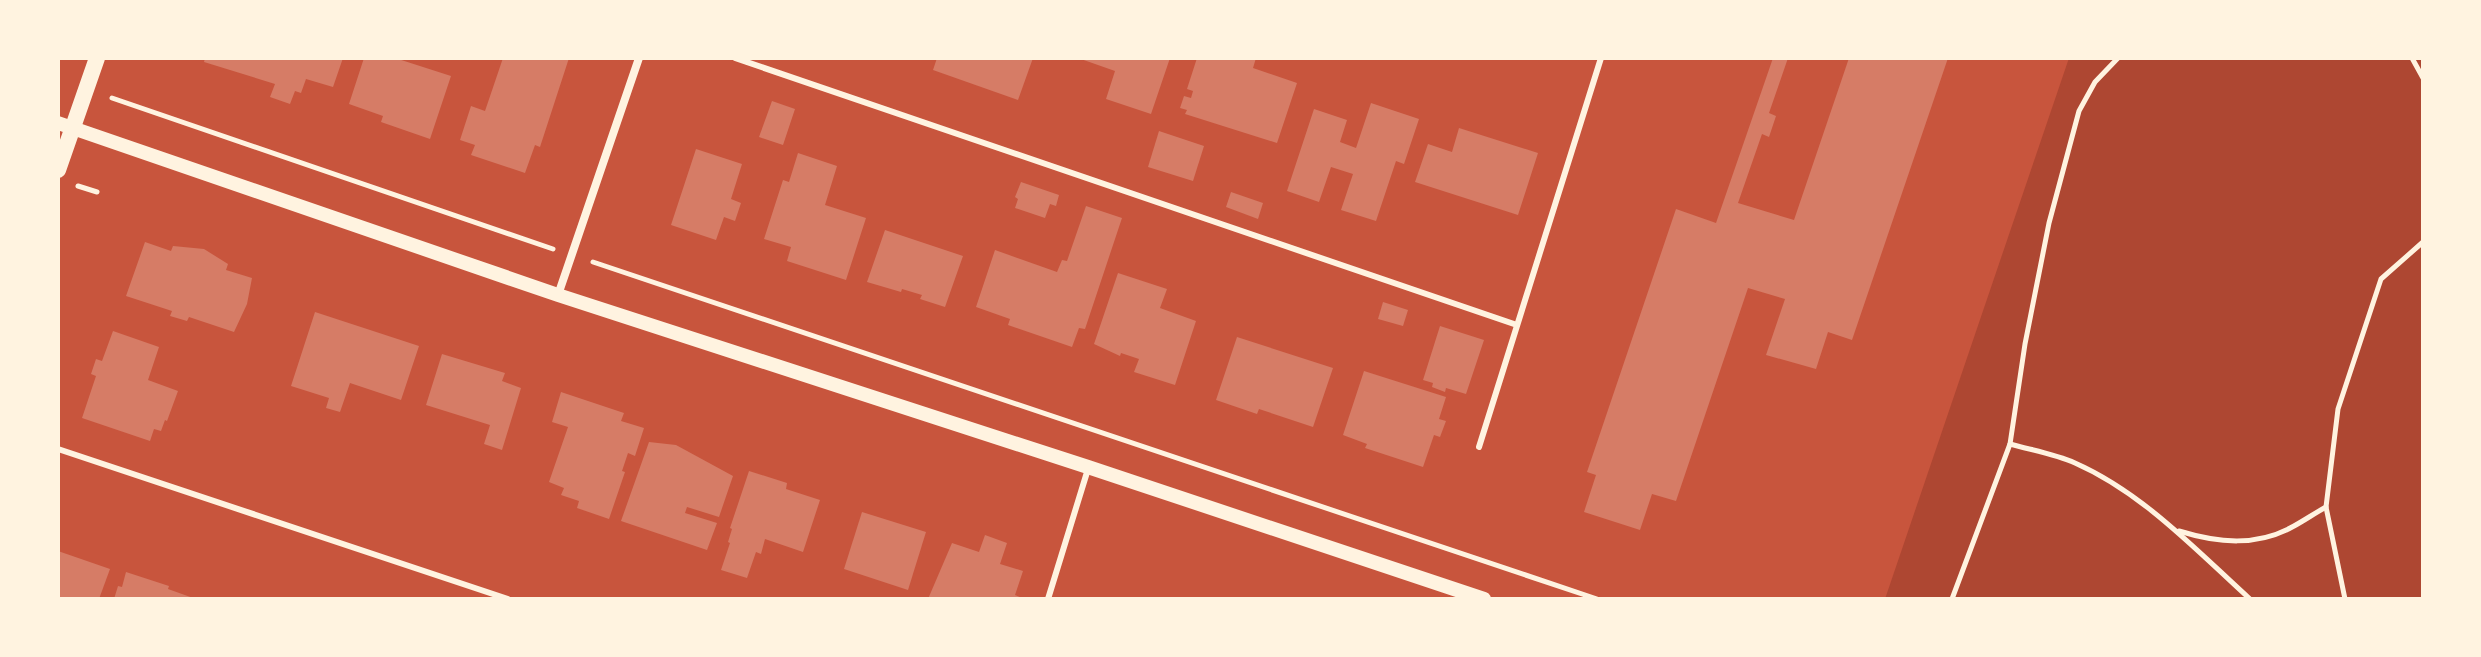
<svg xmlns="http://www.w3.org/2000/svg" width="2481" height="657" viewBox="0 0 2481 657" font-family="'Asap Condensed',sans-serif">
<style>
.green{fill:#ae4732}
.building{fill:#d67c66}
.lines{fill:none;stroke-linecap:round;stroke-linejoin:round}
.path{stroke:#fff3e0;stroke-width:5}
.service{stroke:#fff3e0;stroke-width:6}
.minor{stroke:#fff3e0;stroke-width:8}
.tertiary{stroke:#fff3e0;stroke-width:14}
.secondary{stroke:#fff3e0;stroke-width:16}
</style>
<rect width="100%" height="100%" fill="#c8553d"/>
<!-- green -->
<path class="green" d="M2069,58H2423V599H1885Z"/>
<!-- building -->
<g class="building">
<path d="M205,58H343L333,87L306,79L301,93L295,91L290,104L270,97L275,84L204,62Z"/>
<path d="M364,58H395L451,76L430,139L381,122L383,116L349,104Z"/>
<path d="M503,58H569L540,147L535,145L525,173L471,155L475,145L460,140L471,106L485,111Z"/>
<path d="M937,58H1033L1018,100L933,70Z"/>
<path d="M1078,58H1170L1151,114L1106,99L1115,71Z"/>
<path d="M1197,58H1256L1253,68L1297,83L1277,143L1185,114L1187,110L1180,108L1184,96L1191,98L1193,91L1187,89Z"/>
<path d="M1773,58H1788L1769,113L1776,116L1769,137L1762,134L1738,203L1794,220L1849,58H1948L1852,340L1828,332L1816,369L1766,355L1785,299L1748,288L1676,501L1652,494L1640,530L1584,512L1596,475L1587,472L1676,209L1716,223Z"/>
<path d="M772,101L795,109L783,145L759,137Z"/>
<path d="M1371,103L1419,119L1404,164L1396,161L1376,221L1341,210L1353,174L1331,167L1319,202L1287,191L1314,109L1347,120L1340,142L1356,148Z"/>
<path d="M1459,128L1538,153L1518,215L1415,182L1428,144L1452,152Z"/>
<path d="M1159,131L1204,146L1193,181L1148,167Z"/>
<path d="M696,149L742,164L731,199L741,203L735,221L724,217L716,240L671,225Z"/>
<path d="M798,153L837,166L825,205L866,218L846,280L787,261L791,247L764,239L783,180L789,182Z"/>
<path d="M1021,182L1059,195L1056,206L1050,204L1045,218L1015,208L1018,199L1015,197Z"/>
<path d="M1231,192L1263,203L1258,219L1226,207Z"/>
<path d="M1086,206L1122,218L1085,329L1079,328L1072,347L1008,325L1010,319L976,307L995,250L1057,272L1062,260L1067,261Z"/>
<path d="M885,230L963,256L945,307L920,299L922,295L902,289L901,292L867,282Z"/>
<path d="M145,242L171,251L173,246L204,249L228,264L226,270L252,278L247,304L234,332L189,317L187,321L170,316L172,311L126,296Z"/>
<path d="M1118,273L1167,289L1160,308L1196,321L1175,385L1134,372L1139,359L1121,353L1120,356L1094,344Z"/>
<path d="M1383,302L1408,310L1403,326L1378,319Z"/>
<path d="M315,312L419,346L401,400L350,383L340,412L326,408L329,398L291,386Z"/>
<path d="M1440,326L1484,340L1466,394L1446,388L1445,392L1432,387L1433,383L1423,380Z"/>
<path d="M113,331L159,347L148,380L178,391L167,421L165,420L161,431L154,429L150,441L82,418L96,376L91,374L96,359L102,361Z"/>
<path d="M1237,337L1333,368L1313,427L1259,409L1257,414L1216,400Z"/>
<path d="M442,354L505,373L502,381L521,388L502,450L484,444L490,425L426,405Z"/>
<path d="M1364,371L1446,397L1439,419L1446,421L1440,437L1434,435L1423,467L1365,448L1367,444L1343,435Z"/>
<path d="M561,392L624,413L621,421L644,428L635,456L628,453L622,471L625,472L609,519L577,508L579,501L561,495L564,488L549,482L568,427L552,422Z"/>
<path d="M649,442L676,445L733,476L719,517L687,507L685,513L717,523L707,550L621,521Z"/>
<path d="M749,471L787,483L786,489L820,500L803,552L765,539L761,554L756,552L747,578L721,570L730,543L728,542L732,529L730,528Z"/>
<path d="M862,512L926,532L908,590L844,569Z"/>
<path d="M985,535L1007,543L1000,564L1023,571L1015,595L1025,599H928L952,543L979,552Z"/>
<path d="M58,551L110,569L99,599H58Z"/>
<path d="M126,572L169,586L168,589L196,599H114L118,586L122,587Z"/>
</g>
<g class="lines">
<!-- path -->
<g class="path">
<path d="M2412,58L2423,78"/>
<path d="M112,98L553,249"/>
<path d="M78,186L97,192"/>
<path d="M593,262L1597,599"/>
<path d="M2010,444C2031,450 2055,454 2075,463C2143,493 2196,550 2250,599"/>
<path d="M2179,531C2218,543 2257,547 2294,526C2305,520 2315,513 2326,507"/>
<path d="M1952,599L2010,444L2025,344L2049,223L2079,111L2095,82L2118,58"/>
<path d="M2345,599L2326,507L2338,409L2381,279L2423,242"/>
</g>
<!-- service -->
<g class="service">
<path d="M735,58L1517,325"/>
<path d="M1479,447L1601,58"/>
<path d="M58,449L508,599"/>
<path d="M1048,599L1088,469"/>
</g>
<!-- minor -->
<path class="minor" d="M558,295L639,58"/>
<!-- tertiary -->
<path class="tertiary" d="M58,123L558,295L1088,467L1484,599"/>
<!-- secondary -->
<path class="secondary" d="M58,170L97,58"/>
</g>
<!-- border -->
<rect width="2481" height="657" fill="none" stroke="#fff3e0" stroke-width="120"/>
</svg>
